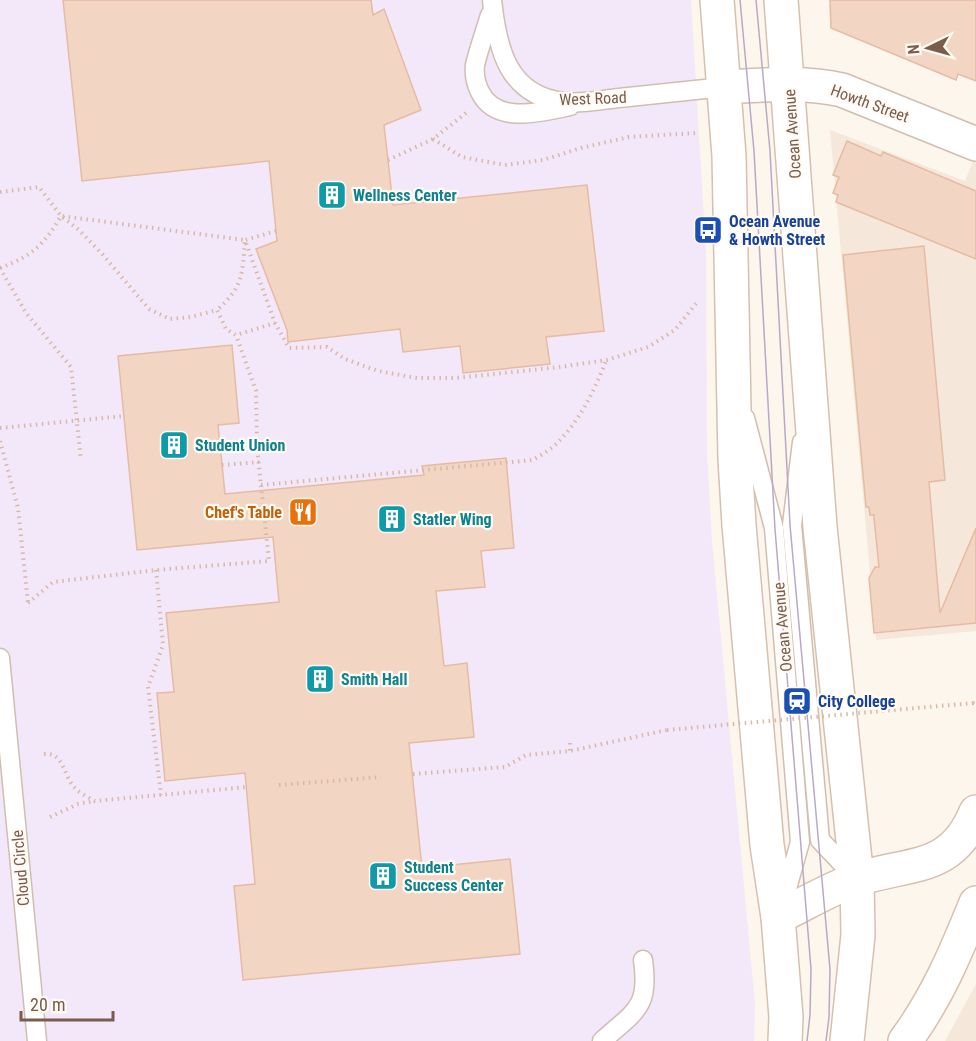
<svg xmlns="http://www.w3.org/2000/svg" width="976" height="1041" viewBox="0 0 976 1041" font-family="'Roboto Condensed',sans-serif">
<style>
.residential{fill:#f5e8da}
.education{fill:#f3e8fa}
.building{fill:#f3d5c3;stroke:#e6bba3;stroke-width:1.5}
.lines{fill:none;stroke-linecap:round;stroke-linejoin:round}
.service-casing{stroke:#d1beb0;stroke-width:21}
.minor-casing{stroke:#d1beb0;stroke-width:36}
.secondary-casing{stroke:#d6c0b0;stroke-width:36}
.path{stroke:#d9b8a5;stroke-width:4;stroke-dasharray:1.5 4.5;stroke-linecap:butt}
.service{stroke:#fff;stroke-width:18}
.minor{stroke:#fff;stroke-width:33}
.secondary{stroke:#fff;stroke-width:33}
.tram{stroke:#b9a8c9;stroke-width:1.5}
.path-bridge{stroke:#d9b8a5;stroke-width:4;stroke-dasharray:1.5 4.5;stroke-linecap:butt}
.labels{text-anchor:middle;stroke-width:4.5;stroke-linejoin:round;paint-order:stroke}
.street-label{font-size:16px;fill:#7a5c4d;stroke:#fffaf3}
.culture-label{font-size:16px;font-weight:bold;fill:#0d838f;stroke:#fffaf3;text-anchor:start}
.transit-label{font-size:16px;font-weight:bold;fill:#164399;stroke:#fffaf3;text-anchor:start}
.food-label{font-size:16px;font-weight:bold;fill:#c56008;stroke:#fffaf3;text-anchor:end}
</style>
<rect width="100%" height="100%" fill="#fdf6ec"/>
<!-- residential -->
<g class="residential">
<path d="M830,130L965,181L976,154V631L876,640Z"/>
<path d="M976,984V1041H945Z"/>
</g>
<!-- education -->
<path class="education" d="M0,0H691L706,252L707,453L712,541L755,1004L754,1041H0Z"/>
<!-- building -->
<g class="building">
<path d="M63,0H371L373,15L384,9L421,110L384,125L393,205L587,185L604,331L546,337L550,364L463,373L460,346L403,352L400,329L288,342L287,330L256,249L277,241L269,161L82,181Z"/>
<path d="M830,0H976V81L958,74L956,80L831,28Z"/>
<path d="M847,141L881,156L883,152L976,191V259L836,202L838,195L833,193L839,177L833,175Z"/>
<path d="M924,246L945,480L929,482L940,613L976,528V623L874,633L869,578L875,567H879L874,518V515H870L869,507H866L843,255Z"/>
<path d="M232,345L239,423L218,425L225,494L424,475L422,466L506,458L514,548L481,551L485,587L436,591L444,666L467,663L474,737L409,743L422,868L510,859L520,954L243,980L234,886L255,884L245,773L165,781L157,693L174,692L166,613L279,602L273,537L137,550L118,356Z"/>
</g>
<g class="lines">
<!-- service casing -->
<g class="service-casing">
<g id="service">
<path d="M492,0C497,47 507,96 564,102C581,104 601,100 619,98C654,94 689,91 724,87"/>
<path d="M490,15C485,32 479,48 475,65C474,74 476,84 480,92C496,125 542,112 570,106"/>
<path d="M745,418L774,528L800,842L783,903"/>
<path d="M802,442L792,525L820,840L854,876"/>
<path d="M0,658L37,1041"/>
<path d="M602,1041C635,1011 650,1008 643,960"/>
</g>
</g>
<!-- minor casing -->
<g class="minor-casing">
<path id="minor" d="M724,87C764,85 803,81 842,90L976,144"/>
</g>
<!-- secondary casing -->
<g class="secondary-casing">
<g id="secondary">
<path d="M717,0L729,156L735,459L739,525L767,845L778,917L786,1017L785,1041"/>
<path d="M781,0L820,527L857,879L858,935L847,1041"/>
<path d="M778,917C805,904 831,888 858,879C910,862 952,872 976,812"/>
<path d="M905,1041C937,998 956,952 976,903"/>
</g>
</g>
<!-- path -->
<g class="path">
<path d="M466,113L433,139L462,157L505,165L543,160L581,148L629,137L697,133"/>
<path d="M388,160L433,139"/>
<path d="M0,192L39,187L61,216L79,230L103,255L149,309L170,319L191,317L217,310L226,329L236,335L275,323"/>
<path d="M276,231L245,240L275,323L289,348L327,347L345,359L378,371L417,378H456L559,367L607,360L648,347L675,330L698,301"/>
<path d="M0,268C32,256 44,245 61,216L245,240C242,274 244,286 217,310"/>
<path d="M0,268L26,313L71,367L81,460"/>
<path d="M0,441L18,508L28,603"/>
<path d="M222,465L259,462"/>
<path d="M261,485L533,460C541,455 550,450 556,444C580,421 594,391 606,361"/>
<path d="M156,570L163,645L148,687L161,795"/>
<path d="M28,603L53,582L156,570L269,561L257,447L256,391L236,335"/>
<path d="M973,703L976,704"/>
<path d="M570,743V751"/>
<path d="M44,754C64,752 63,775 74,787C79,793 88,797 95,801L247,787"/>
<path d="M413,774L505,767L526,755L570,751L667,730"/>
<path d="M279,785L381,777"/>
<path d="M50,817L78,804L94,801"/>
</g>
<!-- service -->
<use href="#service" class="service"/>
<!-- minor -->
<use href="#minor" class="minor"/>
<!-- secondary -->
<use href="#secondary" class="secondary"/>
<!-- tram -->
<g class="tram">
<path d="M740,0L754,151L775,529L811,969L810,1015L807,1041"/>
<path d="M756,0L770,151L790,525L830,969L829,1017L826,1041"/>
</g>
<!-- path-bridge -->
<g class="path-bridge">
<path d="M0,428L124,416"/>
<path d="M667,730L973,703"/>
</g>
</g>
<!-- icons -->
<defs>
<g id="building-square" transform="scale(1.5)"><rect x="-9" y="-9" width="18" height="18" rx="4" fill="#0f9aa8" stroke="#fffaf3"/><path d="M-4-6H4V6H1V3H-1V6H-4ZM-2.5-4.3h1.7v1.8h-1.7ZM.8-4.3h1.7v1.8H.8ZM-2.5-1h1.7V.8h-1.7ZM.8-1h1.7V.8H.8Z" fill="#fff"/></g>
<g id="bus-square" transform="scale(1.5)"><rect x="-9" y="-9" width="18" height="18" rx="4" fill="#1a4fb4" stroke="#fffaf3"/><path d="M-5-6H5V4H4V6H2V4H-2V6H-4V4H-5ZM-3.5-4V0h7V-4ZM-3.5 1.2v1.5H-2V1.2ZM2 1.2v1.5H3.5V1.2Z" fill="#fff"/></g>
<g id="restaurant-square" transform="scale(1.5)"><rect x="-9" y="-9" width="18" height="18" rx="4" fill="#e8710a" stroke="#fffaf3"/><path d="M-5-6h1v4h1v-4h1v4h1v-4h1v5L-1.5 .5V6h-2V.5L-5-1ZM5-6V6H3V1.5H1.5Q1.5-4 5-6Z" fill="#fff"/></g>
<g id="station-square" transform="scale(1.5)"><rect x="-9" y="-9" width="18" height="18" rx="4" fill="#1a4fb4" stroke="#fffaf3"/><path d="M-3-6H3Q5-6 5-4V2Q5 4 3 4L4.5 6H3L1.5 4h-3L-3 6H-4.5L-3 4Q-5 4-5 2V-4Q-5-6-3-6ZM-3.5-4v3h7v-3ZM-3.5 1v1.5H-2V1ZM2 1v1.5H3.5V1Z" fill="#fff"/></g>
</defs>
<g fill-rule="evenodd">
<use href="#building-square" x="332" y="195"/>
<use href="#bus-square" x="708" y="230"/>
<use href="#building-square" x="174" y="445"/>
<use href="#restaurant-square" x="303" y="512"/>
<use href="#building-square" x="392" y="519"/>
<use href="#building-square" x="320" y="679"/>
<use href="#station-square" x="797" y="701"/>
<use href="#building-square" x="383" y="876"/>
</g>
<g class="labels">
<!-- street labels -->
<g class="street-label">
<text transform="translate(593 98) rotate(-2)" y="6">West Road</text>
<text transform="translate(870 103) rotate(20)" y="6">Howth Street</text>
<text transform="translate(792 134) rotate(-94)" y="6">Ocean Avenue</text>
<text transform="translate(782 627) rotate(-95)" y="6">Ocean Avenue</text>
<text transform="translate(20 868) rotate(-95)" y="6">Cloud Circle</text>
</g>
<!-- culture labels -->
<g class="culture-label">
<text x="353" y="201">Wellness Center</text>
<text x="195" y="451">Student Union</text>
<text x="413" y="525">Statler Wing</text>
<text x="341" y="685">Smith Hall</text>
<text x="404" y="873">Student<tspan x="404" dy="18">Success Center</tspan></text>
</g>
<!-- transit labels -->
<g class="transit-label">
<text x="729" y="227">Ocean Avenue<tspan x="729" dy="18">&amp; Howth Street</tspan></text>
<text x="818" y="707">City College</text>
</g>
<!-- food labels -->
<g class="food-label">
<text x="282" y="518">Chef's Table</text>
</g>
</g>
<!-- north arrow -->
<g transform="translate(928 48) rotate(265)" stroke="#fffaf3" stroke-width="4.5" paint-order="stroke">
<path d="M0-4.5L10 22L0 15L-10 22Z" fill="#7a5c4d"/>
<text y="-9" font-size="16" font-weight="bold" text-anchor="middle" fill="#7a5c4d">N</text>
</g>
<!-- scale -->
<path d="M21 1011v9h92v-9" fill="none" stroke="#7a5c4d" stroke-width="3"/>
<text x="30" y="1011" font-size="18" fill="#7a5c4d" stroke="#fffaf3" stroke-width="4.5" paint-order="stroke">20 m</text>
</svg>
